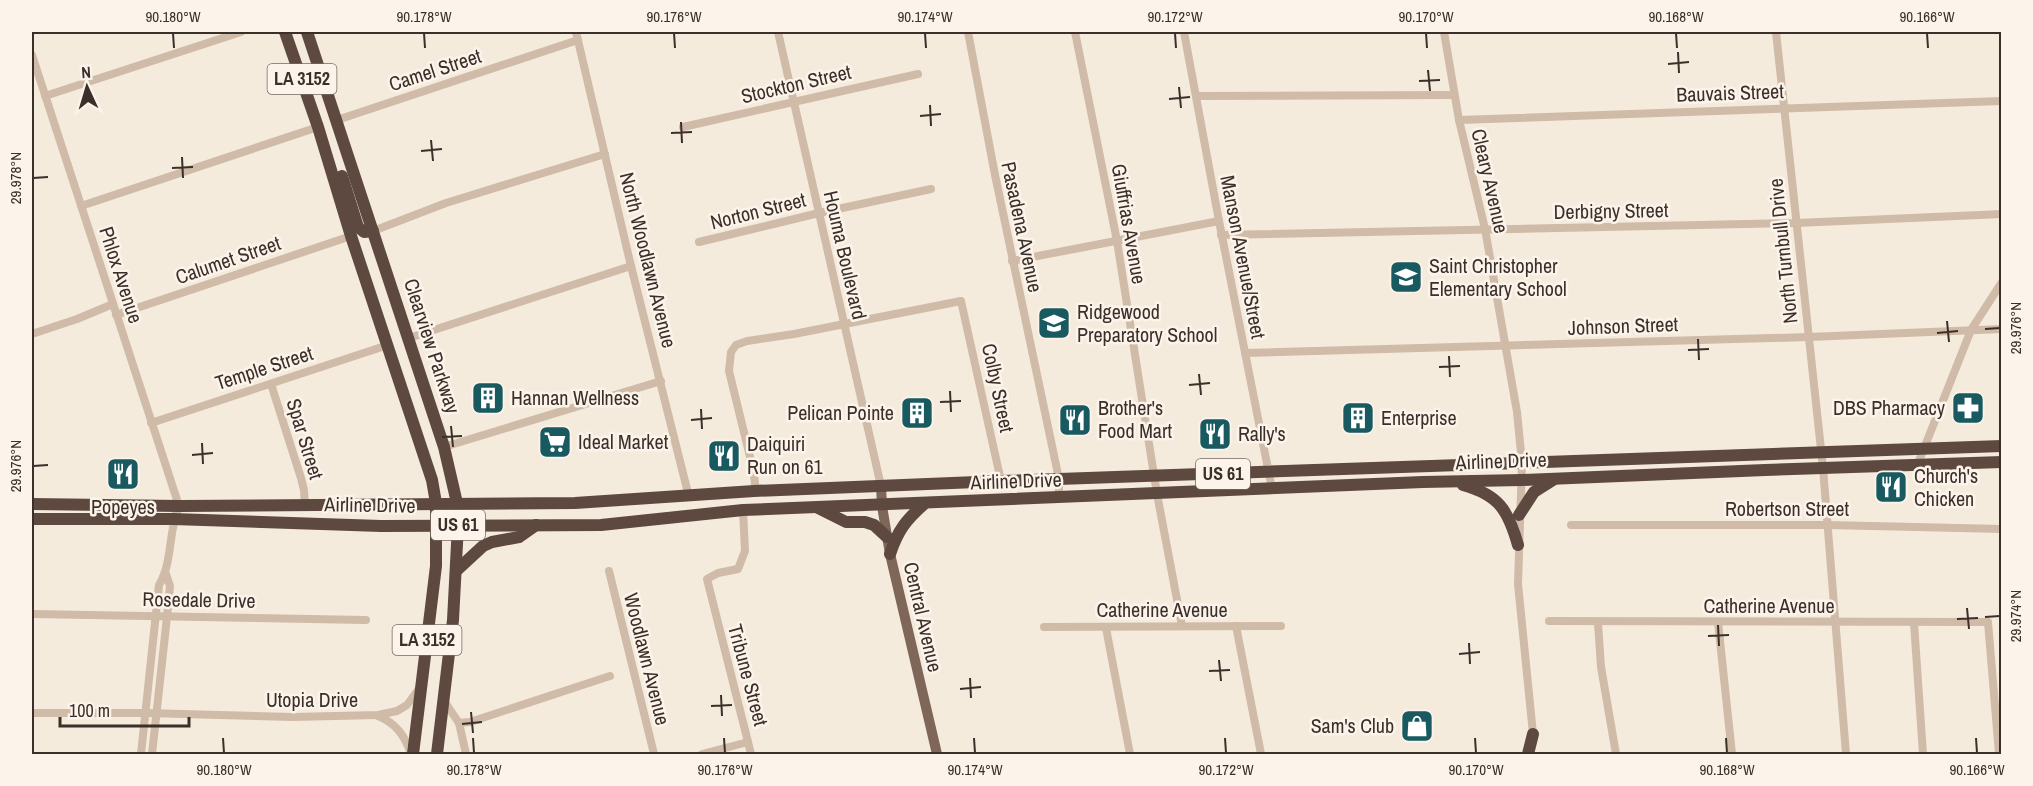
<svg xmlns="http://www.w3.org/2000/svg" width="2033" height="786" viewBox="0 0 2033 786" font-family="'Archivo Narrow',sans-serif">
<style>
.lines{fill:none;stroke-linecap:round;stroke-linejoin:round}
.minor{stroke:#cfbba7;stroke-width:8}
.major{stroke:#7e6658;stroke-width:10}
.highway{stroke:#5d493f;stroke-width:12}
.ticks{fill:none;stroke:#3b2f29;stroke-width:2}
.labels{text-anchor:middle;stroke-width:5;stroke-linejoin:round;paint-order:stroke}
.shield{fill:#fcf4eb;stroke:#756a63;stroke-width:1.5}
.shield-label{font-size:18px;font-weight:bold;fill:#3b2f29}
.street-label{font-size:20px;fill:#3b2f29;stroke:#fcf4eb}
.poi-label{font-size:20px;fill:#3b2f29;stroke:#fcf4eb;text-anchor:start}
.neatline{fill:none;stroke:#3b2f29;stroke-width:2}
.ticks-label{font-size:15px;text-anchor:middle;fill:#3b2f29}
</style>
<rect width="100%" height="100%" fill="#f5ebdd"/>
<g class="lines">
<!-- minor -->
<g class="minor">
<path d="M576,32L631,266L689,497"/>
<path d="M778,32L881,486"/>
<path d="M968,32L995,175L1059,479V498"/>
<path d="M1075,32L1117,241L1157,494L1182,626"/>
<path d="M1184,32L1219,221L1272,489"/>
<path d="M1444,32L1459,120L1485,229L1517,412L1522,463L1518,584L1533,734"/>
<path d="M1776,32L1823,468L1846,754"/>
<path d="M32,55L179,506C168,531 173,562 159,585L141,754"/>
<path d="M45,96L241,32"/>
<path d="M1197,96L1454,95"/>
<path d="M337,120L578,40"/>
<path d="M1459,120L2002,101"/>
<path d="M683,127L918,74"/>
<path d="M81,206L318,127"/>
<path d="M373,231L446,203L605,154"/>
<path d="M1221,235L1797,223L2002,214"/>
<path d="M699,242L819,213L931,189"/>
<path d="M1012,261L1219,221"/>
<path d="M116,315L351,236"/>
<path d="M32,334L77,319L113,304"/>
<path d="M409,338L631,266"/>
<path d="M1245,353L1809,337L2002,329"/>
<path d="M271,384L301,478L304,490L305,505"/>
<path d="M151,423L388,345"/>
<path d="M444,447L661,381"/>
<path d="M1917,466L1971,330L2002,282"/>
<path d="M754,491L755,483L753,469L729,371L731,352L736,345L747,341L794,334L961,301L1001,481"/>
<path d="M743,510L745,551L738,569L718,573L707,579L751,754"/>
<path d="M1571,525H1828L2002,529"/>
<path d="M609,571L654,754"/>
<path d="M32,614L366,620"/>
<path d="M1549,621L1988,622L1999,754"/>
<path d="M1718,622L1732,754"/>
<path d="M1598,623L1601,667L1616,754"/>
<path d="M1914,623L1923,754"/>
<path d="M1236,626L1261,754"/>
<path d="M1044,627L1281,626"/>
<path d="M1106,628L1130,754"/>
<path d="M444,701L459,723L470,722L610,676"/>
<path d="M32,713H146L293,717L378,715L397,711L407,705L421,686"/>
<path d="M378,716C396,723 405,736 411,754"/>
<path d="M459,723L466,754"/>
<path d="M152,754L167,617L170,586L166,574"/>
<path d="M702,754L748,742"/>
</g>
<!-- major -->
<path class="major" d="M881,486L882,506L890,554L937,754"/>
<!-- highway -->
<g class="highway">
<path d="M285,32L318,127L351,236L432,480L436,503V566L413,754"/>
<path d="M307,32L444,447L457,503L458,525L453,620L437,754"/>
<path d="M342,176L358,227L364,232L373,231"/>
<path d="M1463,485C1499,495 1508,510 1518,545"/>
<path d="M32,504L179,506L575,503L754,491L1001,481L2002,446"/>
<path d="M818,508L846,522H865L874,525L887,537"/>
<path d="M1519,515L1534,492L1553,480"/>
<path d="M32,519H173L381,526L601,525L743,510L1423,482L1522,480L1765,470L2002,462"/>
<path d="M890,554C898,530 906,520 924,504"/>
<path d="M457,570L483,546L492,542L519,537L536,525"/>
<path d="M1528,754L1533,734"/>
</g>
</g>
<!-- ticks -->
<path class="ticks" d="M173,33L174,48M424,33L425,48M674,33L675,48M925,33L926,48M1175,33L1176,48M1426,33L1427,48M1676,33L1677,48M1927,33L1928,48M1678,52L1679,73M1668,64L1689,62M1428,70L1430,91M1419,81L1440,80M1179,87L1181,108M1169,99L1190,97M930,105L931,126M920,116L941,114M681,122L682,143M671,133L692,132M431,140L433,161M421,151L442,149M182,157L183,178M172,168L193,167M33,178L48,177M1947,321L1949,342M1985,329L2000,328M1937,333L1958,331M1698,339L1699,360M1688,350L1709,349M1449,356L1450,377M1439,367L1460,366M1199,374L1201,395M1189,385L1210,383M950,391L951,412M940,402L961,401M701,409L702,429M691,420L712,418M451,426L453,447M442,437L462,436M202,443L203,464M192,455L213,453M33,466L48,465M1967,608L1969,629M1985,617L2000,616M1957,619L1978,618M1718,625L1719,646M1708,636L1729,635M1469,643L1470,664M1459,654L1480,652M1219,660L1221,681M1209,671L1230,670M970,678L971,698M960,689L981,687M721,695L722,716M711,706L732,705M471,712L473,733M462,724L482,722M223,738L224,753M473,738L474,753M724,738L725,753M974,738L975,753M1225,738L1226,753M1475,738L1476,753M1726,738L1727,753M1976,738L1977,753"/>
<!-- icons -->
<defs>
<g id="school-square" transform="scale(1.725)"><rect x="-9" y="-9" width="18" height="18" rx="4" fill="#195a61" stroke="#fcf4eb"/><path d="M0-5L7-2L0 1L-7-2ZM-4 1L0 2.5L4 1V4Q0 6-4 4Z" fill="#fff"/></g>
<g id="building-square" transform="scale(1.725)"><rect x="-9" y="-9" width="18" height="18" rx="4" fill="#195a61" stroke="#fcf4eb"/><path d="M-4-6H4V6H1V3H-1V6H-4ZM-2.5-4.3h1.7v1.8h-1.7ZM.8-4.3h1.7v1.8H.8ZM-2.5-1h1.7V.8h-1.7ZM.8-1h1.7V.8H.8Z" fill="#fff"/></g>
<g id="pharmacy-square" transform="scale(1.725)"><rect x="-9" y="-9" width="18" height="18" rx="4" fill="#195a61" stroke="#fcf4eb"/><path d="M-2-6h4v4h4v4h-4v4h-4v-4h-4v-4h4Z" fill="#fff"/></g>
<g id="restaurant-square" transform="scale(1.725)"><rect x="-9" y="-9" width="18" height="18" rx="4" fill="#195a61" stroke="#fcf4eb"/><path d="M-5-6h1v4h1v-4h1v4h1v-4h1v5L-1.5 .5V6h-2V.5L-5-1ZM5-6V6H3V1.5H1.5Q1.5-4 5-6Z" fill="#fff"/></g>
<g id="supermarket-square" transform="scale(1.725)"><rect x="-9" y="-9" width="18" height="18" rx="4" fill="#195a61" stroke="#fcf4eb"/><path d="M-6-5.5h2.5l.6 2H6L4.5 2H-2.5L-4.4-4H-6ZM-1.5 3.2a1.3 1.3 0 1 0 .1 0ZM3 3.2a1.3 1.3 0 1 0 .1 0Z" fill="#fff"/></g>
<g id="shop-square" transform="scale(1.725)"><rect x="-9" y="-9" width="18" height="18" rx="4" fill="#195a61" stroke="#fcf4eb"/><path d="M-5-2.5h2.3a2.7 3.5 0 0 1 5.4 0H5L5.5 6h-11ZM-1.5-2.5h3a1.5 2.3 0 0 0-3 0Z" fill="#fff"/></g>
</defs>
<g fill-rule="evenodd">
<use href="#school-square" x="1406" y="277"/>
<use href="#school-square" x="1054" y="323"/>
<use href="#building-square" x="488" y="398"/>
<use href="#pharmacy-square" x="1968" y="408"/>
<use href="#building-square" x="917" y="413"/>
<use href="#building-square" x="1358" y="418"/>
<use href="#restaurant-square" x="1075" y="420"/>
<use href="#restaurant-square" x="1215" y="434"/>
<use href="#supermarket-square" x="555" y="442"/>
<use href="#restaurant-square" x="724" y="456"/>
<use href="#restaurant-square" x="123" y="474"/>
<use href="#restaurant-square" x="1891" y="487"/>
<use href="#shop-square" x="1417" y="726"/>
</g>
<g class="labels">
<!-- shield labels -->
<g class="shield">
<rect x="267.5" y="64" width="69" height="30" rx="4.5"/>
<rect x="1196" y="459" width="54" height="30" rx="4.5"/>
<rect x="431" y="510" width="54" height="30" rx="4.5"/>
<rect x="392.5" y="625" width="69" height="30" rx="4.5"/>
</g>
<g class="shield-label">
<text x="302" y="85">LA 3152</text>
<text x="1223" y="480">US 61</text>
<text x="458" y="531">US 61</text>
<text x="427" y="646">LA 3152</text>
</g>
<!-- street labels -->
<g class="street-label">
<text transform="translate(435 70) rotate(-18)" y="7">Camel Street</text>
<text transform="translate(796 84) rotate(-13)" y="7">Stockton Street</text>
<text transform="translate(1730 93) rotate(-2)" y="7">Bauvais Street</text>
<text transform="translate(1490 181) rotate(77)" y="7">Cleary Avenue</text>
<text transform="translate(758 211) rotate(-14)" y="7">Norton Street</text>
<text transform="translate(1611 211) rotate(-1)" y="7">Derbigny Street</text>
<text transform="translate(1129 224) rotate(80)" y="7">Giuffrias Avenue</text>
<text transform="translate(1022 227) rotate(78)" y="7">Pasadena Avenue</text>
<text transform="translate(1783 251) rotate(-96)" y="7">North Turnbull Drive</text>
<text transform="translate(845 255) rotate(77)" y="7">Houma Boulevard</text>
<text transform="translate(1243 257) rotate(79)" y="7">Manson Avenue/Street</text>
<text transform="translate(228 260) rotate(-19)" y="7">Calumet Street</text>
<text transform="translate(648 260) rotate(76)" y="7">North Woodlawn Avenue</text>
<text transform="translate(121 275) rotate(72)" y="7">Phlox Avenue</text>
<text transform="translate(1623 326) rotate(-2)" y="7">Johnson Street</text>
<text transform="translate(432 346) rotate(72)" y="7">Clearview Parkway</text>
<text transform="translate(264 368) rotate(-18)" y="7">Temple Street</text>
<text transform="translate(998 388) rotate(78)" y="7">Colby Street</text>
<text transform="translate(305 439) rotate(73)" y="7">Spar Street</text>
<text transform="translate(1501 461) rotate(-2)" y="7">Airline Drive</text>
<text transform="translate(1016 481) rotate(-2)" y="7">Airline Drive</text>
<text transform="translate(370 505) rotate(1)" y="7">Airline Drive</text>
<text x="1787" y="516">Robertson Street</text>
<text transform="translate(199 600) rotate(1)" y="7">Rosedale Drive</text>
<text x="1769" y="613">Catherine Avenue</text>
<text x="1162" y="617">Catherine Avenue</text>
<text transform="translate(923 617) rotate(77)" y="7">Central Avenue</text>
<text transform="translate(647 659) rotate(76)" y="7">Woodlawn Avenue</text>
<text transform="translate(748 675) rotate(75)" y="7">Tribune Street</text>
<text x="312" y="707">Utopia Drive</text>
</g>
<!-- poi labels -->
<g class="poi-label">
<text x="1429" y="273">Saint Christopher<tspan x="1429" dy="23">Elementary School</tspan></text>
<text x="1077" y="319">Ridgewood<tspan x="1077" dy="23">Preparatory School</tspan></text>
<text x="511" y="405">Hannan Wellness</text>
<text x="1098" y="415">Brother's<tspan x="1098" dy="23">Food Mart</tspan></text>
<text x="1945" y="415" text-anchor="end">DBS Pharmacy</text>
<text x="894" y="420" text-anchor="end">Pelican Pointe</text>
<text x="1381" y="425">Enterprise</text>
<text x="1238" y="441">Rally's</text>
<text x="578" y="449">Ideal Market</text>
<text x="747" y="451">Daiquiri<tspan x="747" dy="23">Run on 61</tspan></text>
<text x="1914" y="483">Church's<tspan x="1914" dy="23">Chicken</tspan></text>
<text x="123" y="514" text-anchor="middle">Popeyes</text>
<text x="1394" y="733" text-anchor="end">Sam's Club</text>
</g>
</g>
<!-- border -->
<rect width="2033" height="786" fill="none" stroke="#fcf4eb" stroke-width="66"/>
<!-- north arrow -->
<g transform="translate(87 87) rotate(356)" stroke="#fcf4eb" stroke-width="4.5" paint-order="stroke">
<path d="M0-4.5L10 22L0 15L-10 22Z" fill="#3b2f29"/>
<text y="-9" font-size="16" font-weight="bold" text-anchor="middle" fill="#3b2f29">N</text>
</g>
<!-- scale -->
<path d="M60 717v9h129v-9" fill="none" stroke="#3b2f29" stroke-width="3"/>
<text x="69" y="717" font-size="18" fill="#3b2f29" stroke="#fcf4eb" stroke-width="4.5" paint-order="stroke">100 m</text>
<rect x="33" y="33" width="1967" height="720" class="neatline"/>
<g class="ticks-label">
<text x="173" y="22">90.180°W</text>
<text x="424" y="22">90.178°W</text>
<text x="674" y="22">90.176°W</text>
<text x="925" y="22">90.174°W</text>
<text x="1175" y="22">90.172°W</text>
<text x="1426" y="22">90.170°W</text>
<text x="1676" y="22">90.168°W</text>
<text x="1927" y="22">90.166°W</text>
<text transform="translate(16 178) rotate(-90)" y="5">29.978°N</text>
<text transform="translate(2016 328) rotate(-90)" y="5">29.976°N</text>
<text transform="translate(16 466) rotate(-90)" y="5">29.976°N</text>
<text transform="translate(2016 616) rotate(-90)" y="5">29.974°N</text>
<text x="224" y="775">90.180°W</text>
<text x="474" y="775">90.178°W</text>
<text x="725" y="775">90.176°W</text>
<text x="975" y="775">90.174°W</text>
<text x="1226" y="775">90.172°W</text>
<text x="1476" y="775">90.170°W</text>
<text x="1727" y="775">90.168°W</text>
<text x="1977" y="775">90.166°W</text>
</g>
</svg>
